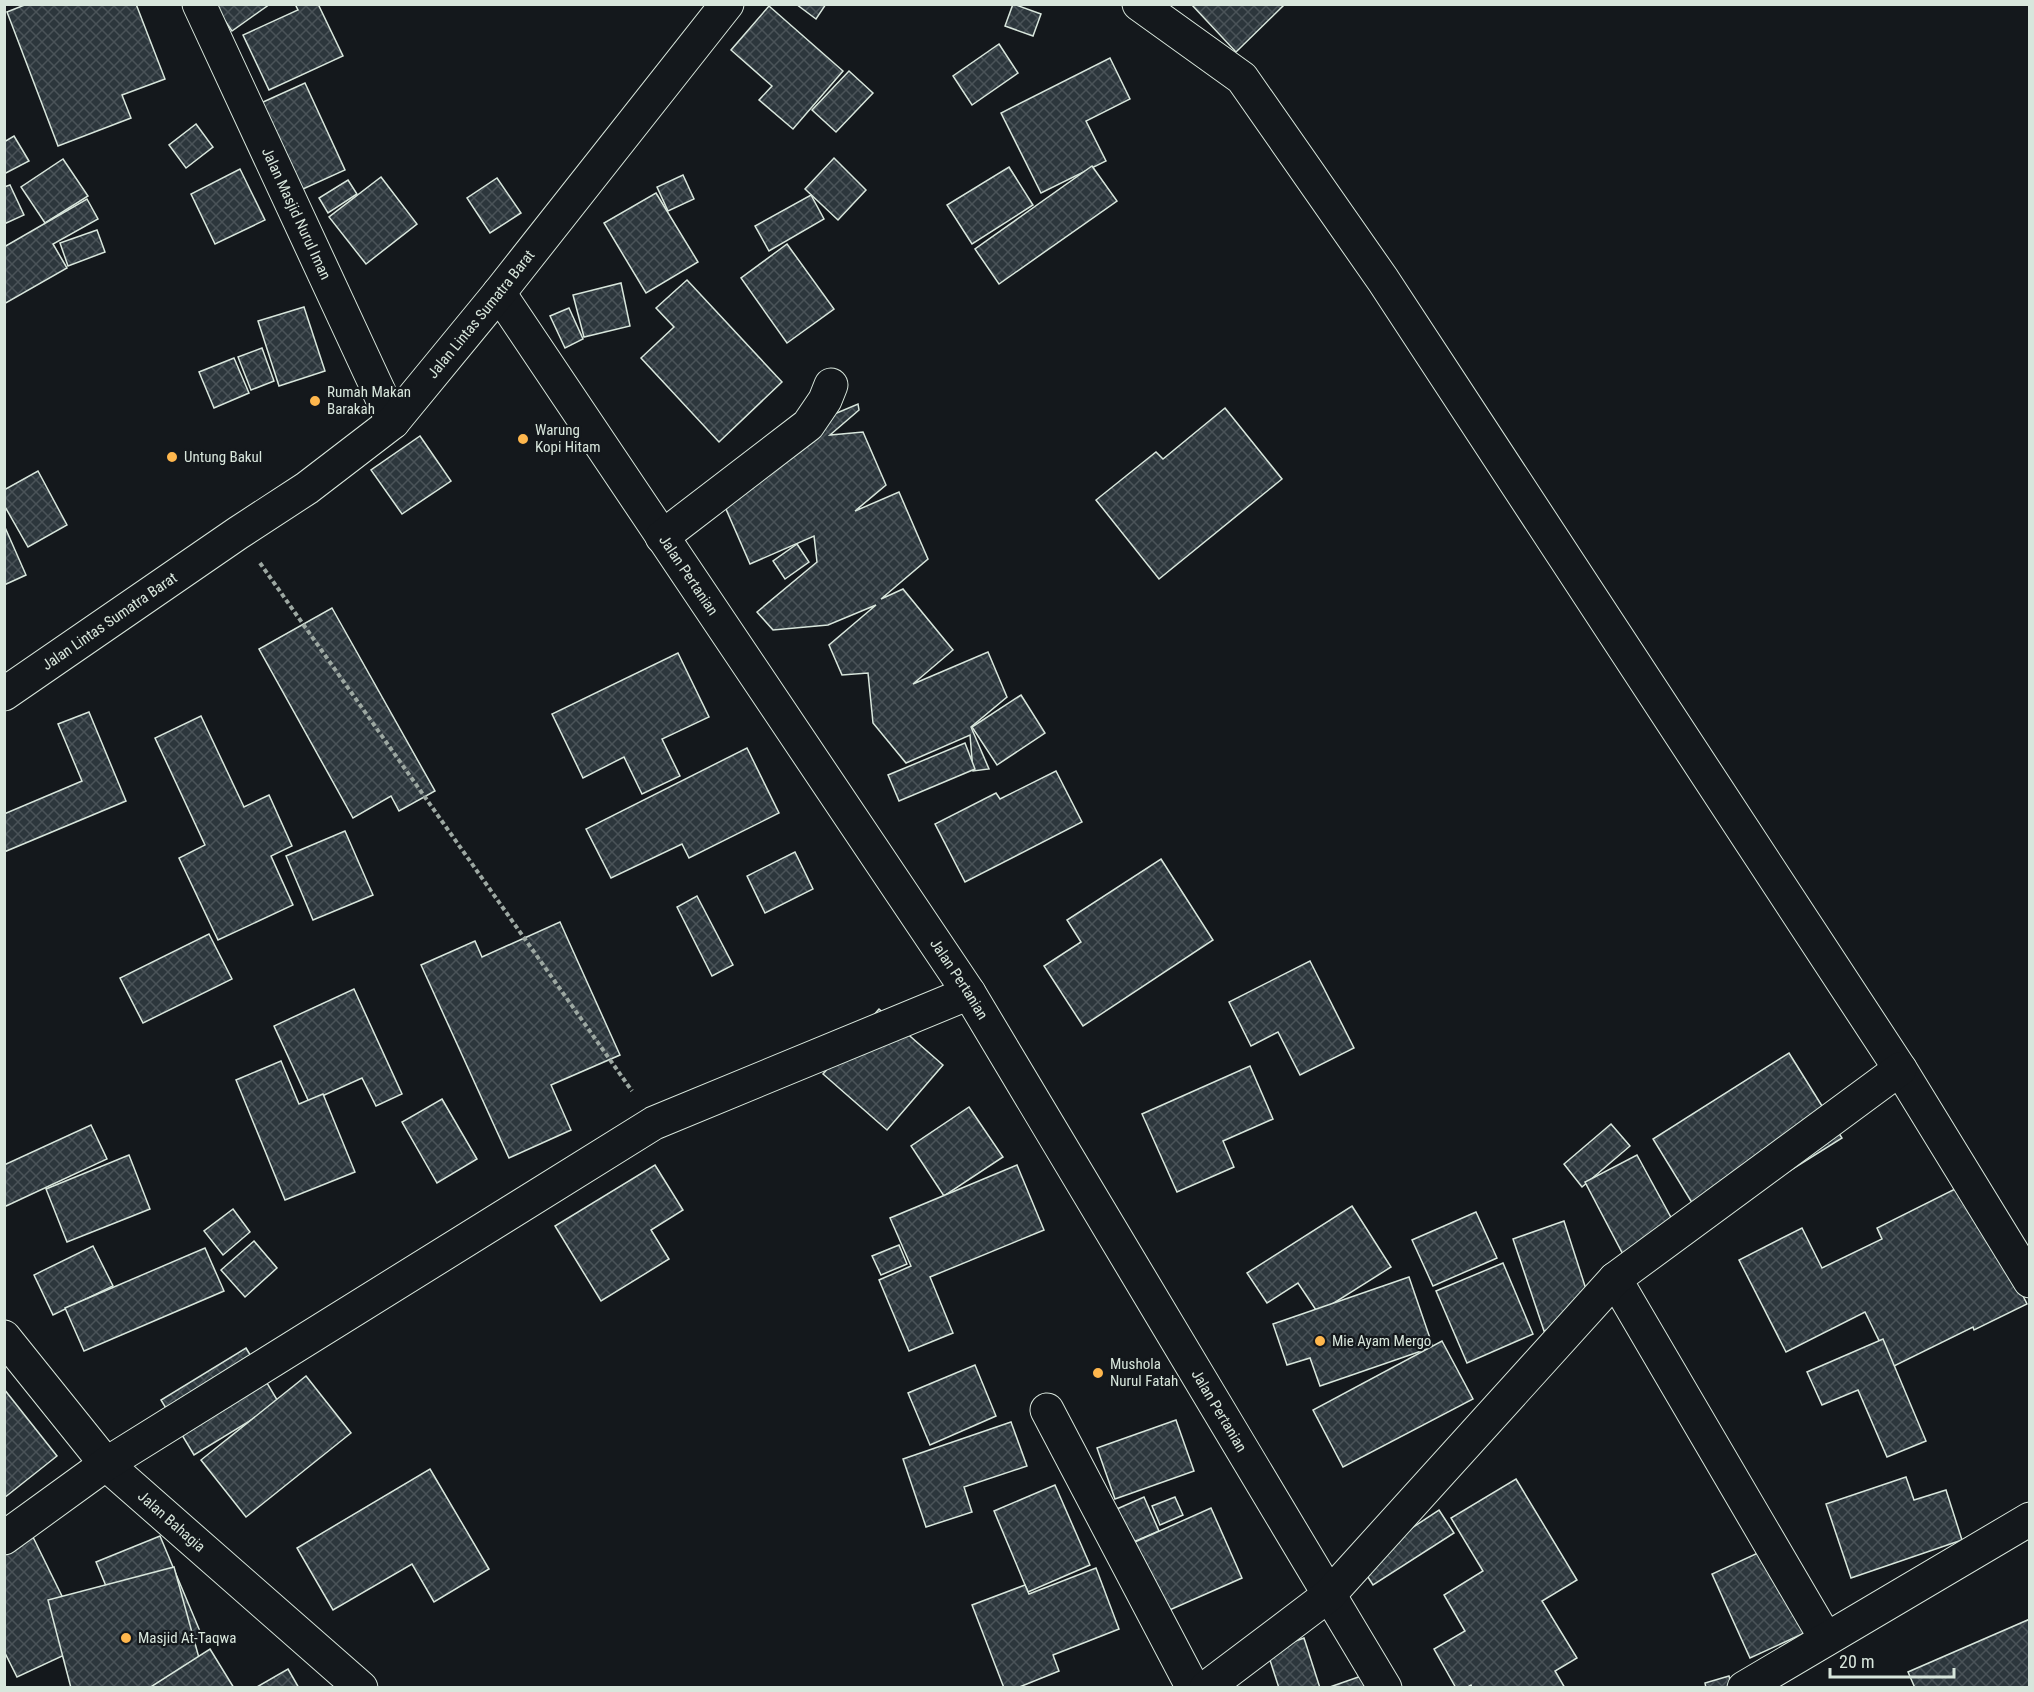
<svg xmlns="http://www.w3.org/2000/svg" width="2034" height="1692" viewBox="0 0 2034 1692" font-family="'Roboto Condensed',sans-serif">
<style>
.building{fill:url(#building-cross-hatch);stroke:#d8e6dc;stroke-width:1.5}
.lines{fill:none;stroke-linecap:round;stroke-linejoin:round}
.minor-casing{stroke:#d8e6dc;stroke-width:35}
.trunk-casing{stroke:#d8e6dc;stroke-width:35}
.path{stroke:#9da8a2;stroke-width:4;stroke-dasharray:4.5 3;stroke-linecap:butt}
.minor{stroke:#14181c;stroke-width:33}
.trunk{stroke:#14181c;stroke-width:33}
.poi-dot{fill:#ffb74d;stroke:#14181c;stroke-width:2}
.labels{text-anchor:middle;stroke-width:4.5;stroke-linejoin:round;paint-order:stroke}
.street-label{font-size:15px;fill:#d8e6dc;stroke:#14181c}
.poi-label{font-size:15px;fill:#d8e6dc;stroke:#14181c;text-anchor:start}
</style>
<defs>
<pattern id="building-cross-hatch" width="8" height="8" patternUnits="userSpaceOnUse" patternTransform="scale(1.5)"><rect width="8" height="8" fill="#2c363c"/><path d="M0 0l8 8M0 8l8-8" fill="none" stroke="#4a5358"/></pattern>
</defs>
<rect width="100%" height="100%" fill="#14181c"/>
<!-- building -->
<g class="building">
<path d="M27,4H136L165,79L122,95L131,118L58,146L7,12Z"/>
<path d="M213,4H270L232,31Z"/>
<path d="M295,4H322L319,6L343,56L269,90L243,35L298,10Z"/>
<path d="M796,4H826L816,19Z"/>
<path d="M1013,4L1041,14L1033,36L1005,26Z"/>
<path d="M1191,4H1285L1236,52Z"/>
<path d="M769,6L843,71L793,129L759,100L772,86L731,50Z"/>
<path d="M999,44L1018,73L972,105L953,76Z"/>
<path d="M1110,58L1130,99L1086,121L1106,161L1041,193L1001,113Z"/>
<path d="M849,71L873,93L836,132L812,110Z"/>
<path d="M305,83L345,170L292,194L252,107Z"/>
<path d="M196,124L213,147L186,168L169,145Z"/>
<path d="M14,136L29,161L4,174V142Z"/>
<path d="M834,158L866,190L838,220L805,189Z"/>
<path d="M63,159L88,196L45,223L21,187Z"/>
<path d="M1092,166L1117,201L999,284L975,249Z"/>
<path d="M1009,167L1033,205L972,244L947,205Z"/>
<path d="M240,169L265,220L215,244L191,194Z"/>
<path d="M683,175L694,199L668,211L657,187Z"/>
<path d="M381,177L417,224L366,264L329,217Z"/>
<path d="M497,178L521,213L490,233L467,198Z"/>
<path d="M348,180L357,194L328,213L319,198Z"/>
<path d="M10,185L24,215L4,224V187Z"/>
<path d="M656,193L698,262L646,293L604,223Z"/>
<path d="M811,195L824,219L769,251L755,226Z"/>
<path d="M87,199L98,219L53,244L67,268L4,304V247Z"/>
<path d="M97,230L105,252L68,266L60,243Z"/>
<path d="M787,244L834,309L787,343L741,278Z"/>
<path d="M687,280L782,382L719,442L641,358L674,327L656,308Z"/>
<path d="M621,283L630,326L584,337L573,295Z"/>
<path d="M304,307L325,371L279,386L258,321Z"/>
<path d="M569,308L583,339L565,348L550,316Z"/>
<path d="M262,348L274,381L251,390L238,357Z"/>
<path d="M234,358L249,393L214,408L199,372Z"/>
<path d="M858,404L859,410L830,435L863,432L886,485L855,511L899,492L928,559L881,599L903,589L953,650L913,684L988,652L1007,697L971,727L989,769L973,771L970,735L906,763L873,723L868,673L842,675L829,645L876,605L828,625L773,630L757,612L817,562L814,536L750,564L722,500L813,423Z"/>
<path d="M1225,408L1282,479L1159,579L1096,500L1156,452L1163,459Z"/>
<path d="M420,436L451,481L402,514L371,470Z"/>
<path d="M38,471L67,525L28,547L4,505V490Z"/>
<path d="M4,525L26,575L4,585Z"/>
<path d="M797,544L809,562L785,579L773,561Z"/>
<path d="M332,608L435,791L399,811L391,796L353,818L259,649Z"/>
<path d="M678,653L709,717L662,739L680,776L642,794L624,757L583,778L552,714Z"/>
<path d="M1021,695L1045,733L997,765L972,727Z"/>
<path d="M89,712L126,801L4,852V814L82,781L58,724Z"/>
<path d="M201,716L244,807L269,795L292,846L271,856L293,905L218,940L179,858L205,845L155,738Z"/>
<path d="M965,743L975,769L899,801L888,775Z"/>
<path d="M747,748L779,813L689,858L682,844L611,878L586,829Z"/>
<path d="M1056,771L1082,822L965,882L935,824L996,793L1000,799Z"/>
<path d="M345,831L373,895L313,920L286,856Z"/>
<path d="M795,852L813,889L765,913L747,876Z"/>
<path d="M1161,859L1213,940L1083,1026L1044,966L1081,942L1067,920Z"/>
<path d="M697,896L733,965L712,976L677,907Z"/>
<path d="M560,922L620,1055L551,1085L571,1130L509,1158L421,965L475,941L482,957Z"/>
<path d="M209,934L232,979L143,1023L120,978Z"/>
<path d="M1310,961L1354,1048L1300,1075L1278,1032L1251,1046L1229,1002Z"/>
<path d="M354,989L402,1094L376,1106L362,1078L309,1102L274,1026Z"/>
<path d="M879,1009L943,1065L887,1130L823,1074Z"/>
<path d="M1789,1053L1842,1138L1705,1224L1653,1139Z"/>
<path d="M281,1061L299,1104L323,1094L355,1172L285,1200L236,1080Z"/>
<path d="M1250,1066L1273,1119L1223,1141L1234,1167L1177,1192L1142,1114Z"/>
<path d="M442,1099L477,1159L437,1183L402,1122Z"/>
<path d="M969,1107L1003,1157L944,1196L911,1146Z"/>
<path d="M1611,1124L1630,1146L1582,1187L1564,1164Z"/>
<path d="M91,1125L107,1159L4,1207V1165Z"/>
<path d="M129,1155L150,1209L67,1242L46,1189Z"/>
<path d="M1637,1155L1680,1234L1627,1262L1585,1182Z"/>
<path d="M655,1165L683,1210L651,1230L669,1259L601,1301L555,1226Z"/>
<path d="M1017,1165L1044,1230L930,1277L953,1333L909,1351L879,1280L911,1266L890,1218Z"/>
<path d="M1967,1183L2027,1304L1974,1330L1973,1327L1892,1367L1865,1312L1786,1352L1739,1260L1802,1228L1822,1268L1882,1239L1877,1228Z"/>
<path d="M1352,1206L1391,1267L1318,1313L1298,1283L1267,1303L1247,1273Z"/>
<path d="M233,1209L250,1232L223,1255L204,1231Z"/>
<path d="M1476,1212L1497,1258L1433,1286L1412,1240Z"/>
<path d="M1564,1221L1594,1314L1544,1331L1513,1239Z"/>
<path d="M254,1241L277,1268L245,1297L221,1270Z"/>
<path d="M899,1245L907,1264L881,1275L872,1256Z"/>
<path d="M93,1246L113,1286L53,1315L34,1275Z"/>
<path d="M205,1248L224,1291L84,1351L65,1308Z"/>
<path d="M1503,1263L1533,1334L1467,1363L1436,1291Z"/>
<path d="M1409,1277L1433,1347L1320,1386L1310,1358L1287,1365L1273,1324Z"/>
<path d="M1883,1339L1926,1441L1887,1457L1858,1390L1822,1405L1807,1372Z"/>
<path d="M1442,1341L1473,1399L1343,1467L1313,1410Z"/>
<path d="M246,1348L279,1403L194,1455L161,1400Z"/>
<path d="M975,1365L996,1416L930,1445L908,1393Z"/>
<path d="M306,1376L351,1433L246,1517L201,1460Z"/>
<path d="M4,1389L57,1456L4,1498Z"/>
<path d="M1176,1420L1194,1471L1115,1499L1097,1448Z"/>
<path d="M1011,1422L1027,1466L964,1487L972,1512L926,1527L903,1459Z"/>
<path d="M430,1469L489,1569L434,1602L412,1564L333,1610L297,1548Z"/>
<path d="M1906,1477L1914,1500L1946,1490L1962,1540L1851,1578L1826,1504Z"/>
<path d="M1516,1479L1577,1580L1542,1601L1577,1658L1555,1671L1565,1688H1472L1471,1685L1466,1688H1456L1434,1649L1465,1631L1444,1595L1483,1571L1451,1518Z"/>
<path d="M1055,1485L1090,1565L1028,1592L994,1511Z"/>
<path d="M1144,1497L1159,1531L1115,1550L1101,1516Z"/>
<path d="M1175,1497L1183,1515L1160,1525L1152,1506Z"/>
<path d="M1211,1508L1242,1578L1147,1620L1117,1550Z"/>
<path d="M1439,1510L1454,1533L1373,1585L1359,1563Z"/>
<path d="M31,1533L86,1645L17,1677L4,1651V1546Z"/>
<path d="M160,1536L202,1636L138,1663L96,1562Z"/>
<path d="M1771,1547L1809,1631L1750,1658L1712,1574Z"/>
<path d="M174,1567L204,1676L160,1688H71L48,1600Z"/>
<path d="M1096,1568L1119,1629L1053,1655L1059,1671L1017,1688H1004L972,1605L1025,1585L1029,1594Z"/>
<path d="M2030,1619V1688H1915L1908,1672Z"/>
<path d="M1304,1638L1320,1688H1279L1267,1651Z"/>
<path d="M210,1649L234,1688H149Z"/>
<path d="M288,1669L299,1688H255Z"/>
<path d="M1367,1674L1372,1688H1327Z"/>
<path d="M1729,1676L1732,1688H1706L1705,1683Z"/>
</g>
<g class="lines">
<!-- minor casing -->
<g class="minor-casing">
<g id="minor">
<path id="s1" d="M199,4L393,422"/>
<path d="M1139,4L1242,78L1383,280L1900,1069L2030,1281"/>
<path id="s2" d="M499,293L969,993L1385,1688"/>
<path d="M662,537L808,425L825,400L831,385"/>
<path d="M1615,1279L1826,1639"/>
<path id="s3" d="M4,1337L106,1464L361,1688"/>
<path d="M1047,1410L1193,1688"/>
<path d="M4,1538L106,1464L654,1123L969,993"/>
<path d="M1206,1688L1329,1595L1615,1279L1900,1069"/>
<path d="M1744,1688L2030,1519"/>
</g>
</g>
<!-- trunk casing -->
<g class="trunk-casing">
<g id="trunk">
<path id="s4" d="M4,694L238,533L307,488L393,422L499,293L727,4"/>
</g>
</g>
<!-- path -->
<path class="path" d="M260,563L632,1091"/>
<!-- minor -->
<use href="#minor" class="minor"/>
<!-- trunk -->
<use href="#trunk" class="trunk"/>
</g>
<!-- markers -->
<g class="poi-dot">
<circle cx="315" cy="401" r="6"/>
<circle cx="523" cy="439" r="6"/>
<circle cx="172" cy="457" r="6"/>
<circle cx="1320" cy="1341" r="6"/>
<circle cx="1098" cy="1373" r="6"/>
<circle cx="126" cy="1638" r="6"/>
</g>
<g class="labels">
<!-- street labels -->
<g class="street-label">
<text dy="5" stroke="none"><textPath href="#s1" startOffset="231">Jalan Masjid Nurul Iman</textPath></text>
<text dy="5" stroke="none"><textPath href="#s4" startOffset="614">Jalan Lintas Sumatra Barat</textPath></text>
<text dy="5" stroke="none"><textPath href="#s2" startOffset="340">Jalan Pertanian</textPath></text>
<text dy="5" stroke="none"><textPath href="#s4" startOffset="128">Jalan Lintas Sumatra Barat</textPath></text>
<text dy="5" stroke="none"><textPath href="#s2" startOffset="826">Jalan Pertanian</textPath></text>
<text dy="5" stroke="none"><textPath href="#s2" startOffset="1330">Jalan Pertanian</textPath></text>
<text dy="5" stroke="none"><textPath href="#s3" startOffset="250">Jalan Bahagia</textPath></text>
</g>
<!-- poi labels -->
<g class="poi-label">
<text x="327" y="397">Rumah Makan<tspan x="327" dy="17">Barakah</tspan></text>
<text x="535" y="435">Warung<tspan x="535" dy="17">Kopi Hitam</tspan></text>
<text x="184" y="462">Untung Bakul</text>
<text x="1332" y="1346">Mie Ayam Mergo</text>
<text x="1110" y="1369">Mushola<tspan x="1110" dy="17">Nurul Fatah</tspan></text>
<text x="138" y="1643">Masjid At-Taqwa</text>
</g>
</g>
<!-- border -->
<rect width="2034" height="1692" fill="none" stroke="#d8e6dc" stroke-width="12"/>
<!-- scale -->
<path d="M1830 1668v9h124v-9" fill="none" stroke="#d8e6dc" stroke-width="3"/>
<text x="1839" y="1668" font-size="18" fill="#d8e6dc" stroke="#14181c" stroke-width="4.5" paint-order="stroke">20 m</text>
</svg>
